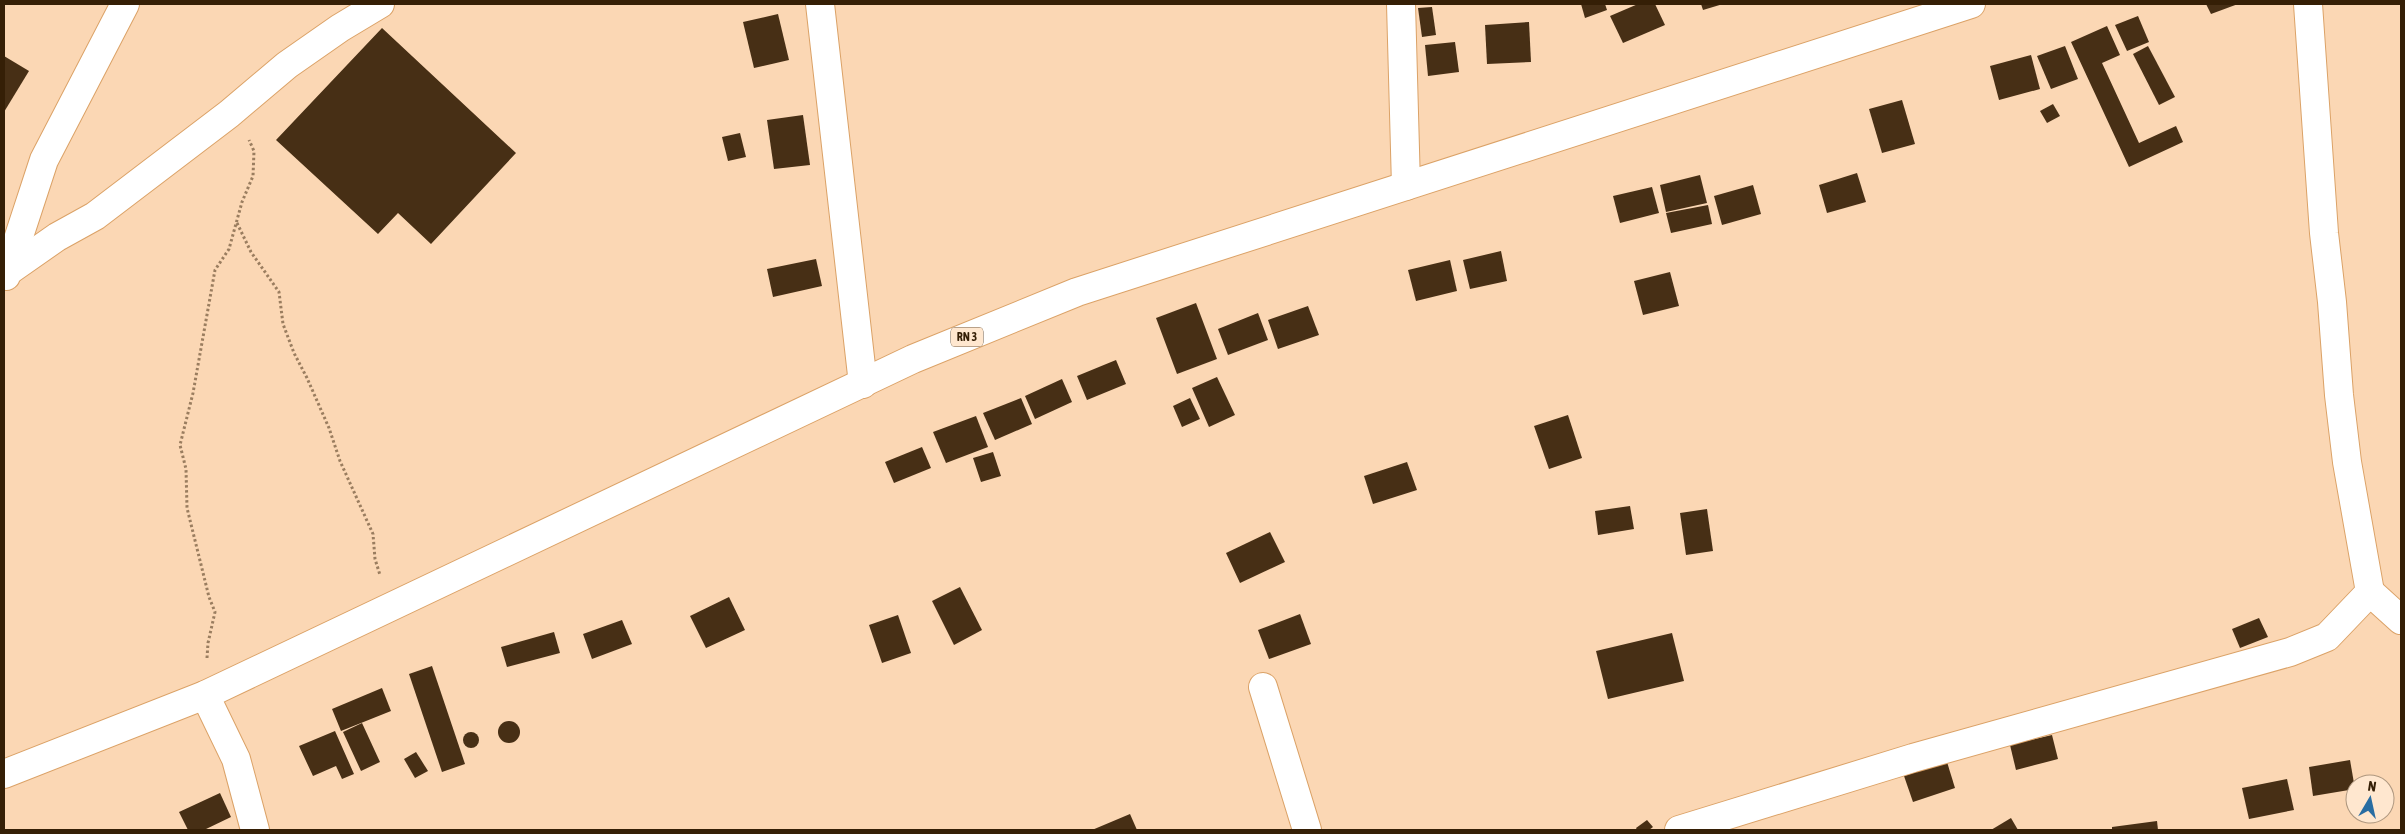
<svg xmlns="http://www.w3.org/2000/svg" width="2405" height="834" viewBox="0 0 2405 834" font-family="'Asap Condensed',sans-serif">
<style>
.building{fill:#472f15}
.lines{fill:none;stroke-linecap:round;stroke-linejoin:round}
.minor-casing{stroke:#dba267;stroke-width:30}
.trunk-casing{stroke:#dba267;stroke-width:30}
.path{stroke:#9a7d5f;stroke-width:3;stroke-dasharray:2.5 2.5;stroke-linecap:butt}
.minor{stroke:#fff;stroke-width:28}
.trunk{stroke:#fff;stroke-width:28}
.labels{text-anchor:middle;stroke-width:5;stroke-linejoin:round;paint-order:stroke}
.shield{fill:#ffe7cf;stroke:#725b42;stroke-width:1}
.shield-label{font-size:12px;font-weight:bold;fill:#351f06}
</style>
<rect width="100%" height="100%" fill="#fbd7b4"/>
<!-- building -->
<g class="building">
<path d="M1581,4H1605L1607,10L1585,18Z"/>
<path d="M1638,4H1655L1665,25L1623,43L1610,16Z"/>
<path d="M1701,4H1723L1703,10Z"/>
<path d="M2206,4H2238L2211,14Z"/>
<path d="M1432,7L1436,35L1422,37L1418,8Z"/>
<path d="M778,14L789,60L754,68L743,22Z"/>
<path d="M2138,16L2149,42L2127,51L2115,25Z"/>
<path d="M1529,22L1531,62L1487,64L1485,25Z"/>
<path d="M2107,26L2120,55L2102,63L2139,143L2176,126L2183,142L2129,167L2071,42Z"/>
<path d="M382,28L516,153L431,244L398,213L378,234L276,140Z"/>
<path d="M1455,42L1459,72L1428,76L1425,45Z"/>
<path d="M2065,46L2078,79L2051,89L2037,56Z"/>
<path d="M2148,46L2175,97L2159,105L2133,54Z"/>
<path d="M2031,55L2040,89L1999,100L1990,66Z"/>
<path d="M4,56L29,71L4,112Z"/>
<path d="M1902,100L1915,144L1882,153L1869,109Z"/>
<path d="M2053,104L2060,116L2047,123L2040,111Z"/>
<path d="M803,115L810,165L774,169L767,120Z"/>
<path d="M740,133L746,157L728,161L722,137Z"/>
<path d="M1857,173L1866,202L1827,213L1819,185Z"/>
<path d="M1700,175L1707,203L1666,212L1660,185Z"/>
<path d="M1753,185L1761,214L1722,225L1714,196Z"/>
<path d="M1652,187L1659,213L1620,223L1613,196Z"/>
<path d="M1708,205L1712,224L1671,233L1666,213Z"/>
<path d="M1501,251L1507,281L1470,289L1463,260Z"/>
<path d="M816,259L822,286L773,297L767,269Z"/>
<path d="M1450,260L1457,291L1416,301L1408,270Z"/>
<path d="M1670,272L1679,306L1643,315L1634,281Z"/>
<path d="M1196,303L1217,359L1177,374L1156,318Z"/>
<path d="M1308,306L1319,335L1278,349L1268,320Z"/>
<path d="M1258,313L1268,340L1228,355L1218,329Z"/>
<path d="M1116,360L1126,384L1087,400L1077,376Z"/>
<path d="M1217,377L1235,415L1209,427L1192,388Z"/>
<path d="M1062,379L1072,402L1035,419L1025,396Z"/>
<path d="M1021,398L1032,424L995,440L983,413Z"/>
<path d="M1190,398L1200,419L1182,427L1173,406Z"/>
<path d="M1568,415L1582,458L1549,469L1534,426Z"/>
<path d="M976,416L988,447L946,463L933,432Z"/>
<path d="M922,447L931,468L894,483L885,462Z"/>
<path d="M993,452L1001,476L981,482L973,458Z"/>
<path d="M1407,462L1417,490L1373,504L1364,476Z"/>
<path d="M1630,506L1634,529L1598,535L1595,511Z"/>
<path d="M1707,509L1713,551L1686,555L1680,513Z"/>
<path d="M1270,532L1285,562L1240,583L1226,553Z"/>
<path d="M960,587L982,630L954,645L932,601Z"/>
<path d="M729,597L745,630L706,648L690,616Z"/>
<path d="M1300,614L1311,644L1269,659L1258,630Z"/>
<path d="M898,615L911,653L882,663L869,625Z"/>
<path d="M2259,618L2268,637L2240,648L2232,629Z"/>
<path d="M622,620L632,644L592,659L583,634Z"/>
<path d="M554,632L560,653L507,667L501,647Z"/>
<path d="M1672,633L1684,681L1608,699L1596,651Z"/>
<path d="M432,666L465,764L442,772L409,674Z"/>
<path d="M382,688L391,711L341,731L332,709Z"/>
<circle cx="509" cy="732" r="11"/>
<path d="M362,723L380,762L361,771L343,732Z"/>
<path d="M335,731L354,774L342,779L336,766L313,776L299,746Z"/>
<circle cx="471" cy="740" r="8"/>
<path d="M2052,735L2058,759L2016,770L2010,745Z"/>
<path d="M416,752L428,771L415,778L404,759Z"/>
<path d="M2350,760L2355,789L2313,796L2309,767Z"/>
<path d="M1947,762L1955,788L1913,802L1904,776Z"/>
<path d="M2287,779L2294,810L2249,819L2242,788Z"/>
<path d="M220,793L231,817L204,830H188L179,812Z"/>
<path d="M1130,814L1137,830H1092Z"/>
<path d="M2011,818L2018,830H1991Z"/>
<path d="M1647,820L1653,827L1649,830H1637L1636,828Z"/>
<path d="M2157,821L2158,830H2112V827Z"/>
</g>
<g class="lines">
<!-- minor casing -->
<g class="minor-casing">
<g id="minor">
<path d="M820,4L863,384"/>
<path d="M1401,4L1406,186"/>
<path d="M7,272L57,237L95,216L229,114L287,65L340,28L380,4"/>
<path d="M6,276L44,160L125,4"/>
<path d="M2370,592L2401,620"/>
<path d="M1263,687L1307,830"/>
<path d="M205,695L236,759L255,830"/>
<path d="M1679,830L1913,758L2290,652L2327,637L2370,592L2347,462L2339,395L2332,302L2324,233L2308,4"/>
</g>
</g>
<!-- trunk casing -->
<g class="trunk-casing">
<path id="trunk" d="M4,774L205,695L913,359L1077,292L1971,4"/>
</g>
<!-- path -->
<g class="path">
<path d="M237,223L251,252L279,292L283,324L294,353L307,378L329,428L340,461L373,534L375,559L380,575"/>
<path d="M207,658L208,643L215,612L209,597L187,508L186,469L180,445L193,393L215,270L229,249L242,202L253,176L254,151L249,140"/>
</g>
<!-- minor -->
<use href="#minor" class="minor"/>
<!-- trunk -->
<use href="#trunk" class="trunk"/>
</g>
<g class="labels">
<!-- shield labels -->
<rect class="shield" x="951" y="327.5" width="32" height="19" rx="4"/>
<g class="shield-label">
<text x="967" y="341">RN 3</text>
</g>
</g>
<!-- border -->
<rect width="2405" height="834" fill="none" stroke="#351f06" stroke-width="10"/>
<!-- north arrow -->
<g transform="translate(2370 799) rotate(9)"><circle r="24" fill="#ffe7cf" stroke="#ae977f"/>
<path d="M0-4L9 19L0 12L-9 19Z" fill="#296da2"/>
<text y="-8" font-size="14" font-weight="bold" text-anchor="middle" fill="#351f06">N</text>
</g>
</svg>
